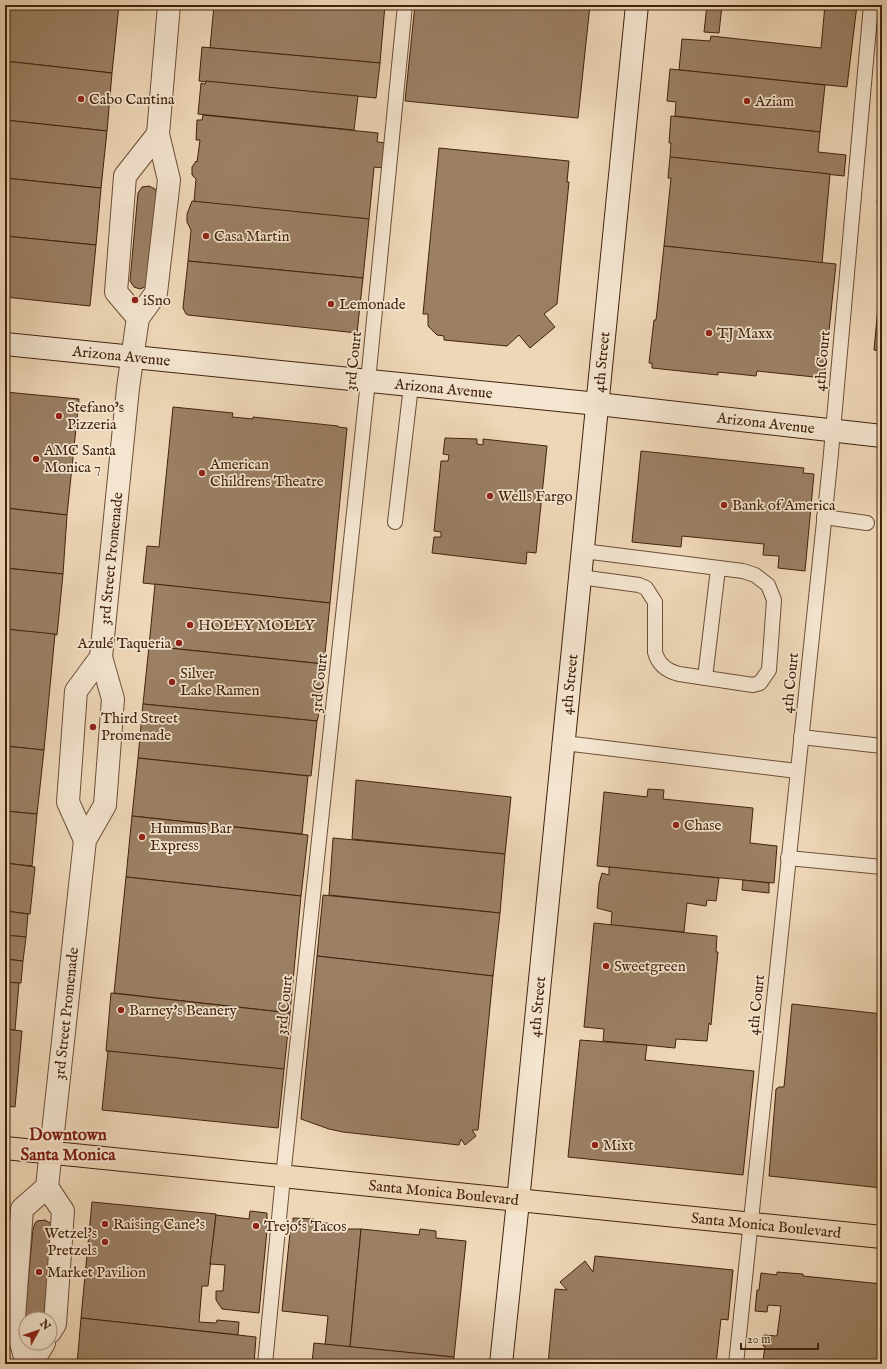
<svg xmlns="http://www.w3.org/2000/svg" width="887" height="1369" viewBox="0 0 887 1369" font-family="'IM FELL English',serif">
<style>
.building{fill:#9b8065;stroke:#42220d}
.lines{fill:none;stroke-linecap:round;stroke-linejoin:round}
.lane-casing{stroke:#6d4f38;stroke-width:16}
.street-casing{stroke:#6d4f38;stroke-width:24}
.secondary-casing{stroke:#42220d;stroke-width:24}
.primary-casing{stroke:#42220d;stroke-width:24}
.lane{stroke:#f4e5d0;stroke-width:14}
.street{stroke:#f4e5d0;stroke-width:22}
.secondary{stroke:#f4e5d0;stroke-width:22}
.primary{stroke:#eed7b7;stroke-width:22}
.poi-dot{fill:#8f2418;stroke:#f4e5d0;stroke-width:1.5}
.labels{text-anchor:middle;stroke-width:3.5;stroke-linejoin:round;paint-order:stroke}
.poi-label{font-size:15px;fill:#42220d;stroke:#f4e5d0;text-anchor:start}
.street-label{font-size:15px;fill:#42220d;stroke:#f4e5d0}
.quarter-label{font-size:17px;font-weight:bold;fill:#7a1f14;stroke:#f4e5d0}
</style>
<rect width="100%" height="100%" fill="#eed7b7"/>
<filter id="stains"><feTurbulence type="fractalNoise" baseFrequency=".005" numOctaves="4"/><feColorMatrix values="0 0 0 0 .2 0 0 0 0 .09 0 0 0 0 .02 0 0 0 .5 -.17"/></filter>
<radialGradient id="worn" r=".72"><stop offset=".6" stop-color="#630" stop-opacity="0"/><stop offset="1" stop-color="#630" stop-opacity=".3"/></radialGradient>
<!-- building -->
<g class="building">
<path d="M5,5H119L112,73L5,61Z"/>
<path d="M214,5H385L380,63L210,48Z"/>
<path d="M415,5H590L578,118L405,101Z"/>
<path d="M707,5H722L719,33L704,32Z"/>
<path d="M825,5H857L847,87L679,70L682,39L710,41L711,36L821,48Z"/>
<path d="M202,47L380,63L376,98L199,81Z"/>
<path d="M5,61L112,73L107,131L5,120Z"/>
<path d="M670,69L825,85L820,132L675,116L676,102L667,101Z"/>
<path d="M206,81L358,96L354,130L198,114L201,83L205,84Z"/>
<path d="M203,115L378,133L377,142L387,143L384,168L374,167L369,219L194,202L196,179L192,175V167L196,161L197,162L200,140H196L197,120H202Z"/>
<path d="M671,116L820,132L818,152L846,155L844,176L670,157L671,143H669Z"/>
<path d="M5,120L107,131L101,188L5,178Z"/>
<path d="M439,148L569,161L567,182H569L557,304L544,314L555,327L530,348L519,335L507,346L444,340V336L437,335L428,326V314H423Z"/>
<path d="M670,157L830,174L822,263L664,246L671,178H668Z"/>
<path d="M880,171H882V203H877Z"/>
<path d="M5,178L101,188L96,245L5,236Z"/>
<path d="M149,186L155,189L157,192L148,284L145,287L140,289L134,287L130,281L138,193L142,187Z"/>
<path d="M192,201L369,219L363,278L188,261L191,230L187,222V214Z"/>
<path d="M5,236L96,245L90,306L5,297Z"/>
<path d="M664,246L836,264L824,378L757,371L756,376L718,372V375L652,368V363H649L654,320H656Z"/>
<path d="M188,261L363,278L357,333L188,315L186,314L183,308Z"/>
<path d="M882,264V351L874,350Z"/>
<path d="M5,392L79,399L67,515L5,508Z"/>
<path d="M173,407L233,413L232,417L253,419V417L338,426V427L347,428L330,603L143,583L147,546L159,547Z"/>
<path d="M445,438L477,439V444L483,445V439L547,446L536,553L527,552L526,564L432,553L434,537H441V532L434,531L441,461H448L449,455L443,454Z"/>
<path d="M641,451L804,468L803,473L814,474L805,571L778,568L779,556L763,555L764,544L682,536L681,547L632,542Z"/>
<path d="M5,508L67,515L63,574L5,568Z"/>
<path d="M5,568L63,574L57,635L5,629Z"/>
<path d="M155,584L330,603L324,664L149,646Z"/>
<path d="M5,629L55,634L44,750L5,746Z"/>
<path d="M149,646L324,664L318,718L317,721L143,704Z"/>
<path d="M143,704L317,721L311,776L138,758Z"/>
<path d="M5,746L44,750L37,814L5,811Z"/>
<path d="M138,758L308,776L302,834L132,816Z"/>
<path d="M356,780L511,797L505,854L352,839Z"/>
<path d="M648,789L664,790L663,799L753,808L750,843L777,846L774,883L597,866L604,792L647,797Z"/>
<path d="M5,811L37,814L32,866L5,863Z"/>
<path d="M132,816L308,835L301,896L126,877Z"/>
<path d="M333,838L505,854L500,913L329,895Z"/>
<path d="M5,863L35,867L30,914L5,911Z"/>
<path d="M609,867L719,878L716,901L707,900L706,906L687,903L684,932L611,925L612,912L597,908L599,884L602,873L609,875Z"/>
<path d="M126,877L301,896L290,1013L114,993Z"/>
<path d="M743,880L769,883V893L742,890Z"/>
<path d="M323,895L500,913L493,976L317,956Z"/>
<path d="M5,911L28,914L26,937L5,935Z"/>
<path d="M594,923L717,936L716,952H718L711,1025L709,1023L707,1041L676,1039L675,1048L603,1041L604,1029L584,1027Z"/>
<path d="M5,935L26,937L23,961L5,959Z"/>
<path d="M317,956L493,976L478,1130H472L476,1136L465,1145L461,1139L459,1145L343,1132L329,1129L301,1119Z"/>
<path d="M5,959L23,961L21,983L5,982Z"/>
<path d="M5,982L19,983L15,1030L5,1029Z"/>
<path d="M111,993L290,1013L284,1069L106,1051Z"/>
<path d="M792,1004L882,1014V1188L769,1176L776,1089L779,1087H784Z"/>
<path d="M5,1029L22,1031L15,1107L5,1106Z"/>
<path d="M580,1040L647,1045L645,1060L754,1071L743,1175L568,1157Z"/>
<path d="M108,1051L284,1069L278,1128L102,1110Z"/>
<path d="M92,1202L216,1214L208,1286H202L199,1322L216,1323L217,1320L239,1322L238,1335L81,1318Z"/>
<path d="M250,1211L267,1213V1219L268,1220L259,1313L222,1309L216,1300V1291H223L225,1265L210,1264L216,1215L249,1219Z"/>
<path d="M293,1218L314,1219V1222L336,1224V1229H361L350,1347L325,1345L328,1316L282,1311L291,1223H293Z"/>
<path d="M45,1220L50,1223L53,1228L44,1315L42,1319H28L25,1314L33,1229L35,1223L37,1221Z"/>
<path d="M361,1229L419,1235L420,1229L436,1231V1238L466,1241L454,1357L350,1347Z"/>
<path d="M595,1256L733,1270L728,1320L721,1319L716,1364H548L555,1289L567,1290L560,1282L585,1261L593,1272Z"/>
<path d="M777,1272L803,1274V1276L882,1284V1364H771V1362L763,1361L765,1346H763L764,1335L777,1336L781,1306L768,1305L767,1312L755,1311L757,1290H759L761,1273L777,1275Z"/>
<path d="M81,1318L256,1337L254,1364H77Z"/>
<path d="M314,1343L454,1357V1364H324L312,1363Z"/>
</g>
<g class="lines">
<!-- lane casing -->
<g class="lane-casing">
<g id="lane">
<path d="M824,517L867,523"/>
<path d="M395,522L411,386"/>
<path d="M580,577L639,585L646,588L655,602V652C658,664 667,671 679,674L753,685L760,683L769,670L774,600L768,585L755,575L743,571L583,551"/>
<path d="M705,678L718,569"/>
<path d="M801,737L882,746"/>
<path d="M564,743L797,771"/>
<path d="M788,858L882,867"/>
<path d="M265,1364L283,1177L368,381L405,5"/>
<path d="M736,1364L830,464L871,5"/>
</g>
</g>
<!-- street casing -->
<g class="street-casing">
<g id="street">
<path d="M138,318L116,292L125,176L158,134"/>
<path d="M85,840L68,802L76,691L101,657"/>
<path id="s1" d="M50,1332L55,1324L63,1211L47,1187L85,840L105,805L113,699L101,657L128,388L136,331L138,318L156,293L169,180L158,134L169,5"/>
<path d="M27,1364L14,1318L22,1209L47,1187"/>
<path d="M31,1364L44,1343"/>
</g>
</g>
<!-- secondary casing -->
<g class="secondary-casing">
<g id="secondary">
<path id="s2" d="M5,344L598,404L882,436"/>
<path id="s3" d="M501,1364L518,1201L637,5"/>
</g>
</g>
<!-- primary casing -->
<g class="primary-casing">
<g id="primary">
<path id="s4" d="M5,1148L882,1237"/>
</g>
</g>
<!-- lane -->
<use href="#lane" class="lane"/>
<!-- street -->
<use href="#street" class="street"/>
<!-- secondary -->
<use href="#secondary" class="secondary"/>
<!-- primary -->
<use href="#primary" class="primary"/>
</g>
<!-- markers -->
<g class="poi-dot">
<circle cx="81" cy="99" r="4"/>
<circle cx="747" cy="101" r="4"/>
<circle cx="206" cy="236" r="4"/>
<circle cx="135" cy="300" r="4"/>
<circle cx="331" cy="304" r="4"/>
<circle cx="709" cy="333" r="4"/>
<circle cx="59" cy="416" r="4"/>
<circle cx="36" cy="459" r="4"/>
<circle cx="202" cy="473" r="4"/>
<circle cx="490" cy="496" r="4"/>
<circle cx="724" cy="505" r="4"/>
<circle cx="190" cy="625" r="4"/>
<circle cx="179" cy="643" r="4"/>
<circle cx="172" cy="682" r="4"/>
<circle cx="93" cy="727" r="4"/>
<circle cx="676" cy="825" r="4"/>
<circle cx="142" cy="837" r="4"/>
<circle cx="606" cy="966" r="4"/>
<circle cx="121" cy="1010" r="4"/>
<circle cx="595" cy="1145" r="4"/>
<circle cx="105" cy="1224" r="4"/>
<circle cx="256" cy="1226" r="4"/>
<circle cx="105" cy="1242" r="4"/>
<circle cx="39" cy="1272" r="4"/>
</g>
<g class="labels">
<!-- poi labels -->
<g class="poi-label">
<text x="89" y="104">Cabo Cantina</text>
<text x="755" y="106">Aziam</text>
<text x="214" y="241">Casa Martin</text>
<text x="143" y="305">iSno</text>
<text x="339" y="309">Lemonade</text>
<text x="717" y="338">TJ Maxx</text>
<text x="67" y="412">Stefano's<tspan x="67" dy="17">Pizzeria</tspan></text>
<text x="44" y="455">AMC Santa<tspan x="44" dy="17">Monica 7</tspan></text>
<text x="210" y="469">American<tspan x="210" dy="17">Childrens Theatre</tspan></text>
<text x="498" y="501">Wells Fargo</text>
<text x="732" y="510">Bank of America</text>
<text x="198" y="630">HOLEY MOLLY</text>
<text x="171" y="648" text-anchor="end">Azulé Taqueria</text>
<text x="180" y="678">Silver<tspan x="180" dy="17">Lake Ramen</tspan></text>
<text x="101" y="723">Third Street<tspan x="101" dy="17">Promenade</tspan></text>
<text x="684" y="830">Chase</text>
<text x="150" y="833">Hummus Bar<tspan x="150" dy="17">Express</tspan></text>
<text x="614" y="971">Sweetgreen</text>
<text x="129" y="1015">Barney's Beanery</text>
<text x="603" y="1150">Mixt</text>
<text x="113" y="1229">Raising Cane's</text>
<text x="264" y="1231">Trejo‘s Tacos</text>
<text x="97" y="1238" text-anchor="end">Wetzel's<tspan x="97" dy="17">Pretzels</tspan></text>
<text x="47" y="1277">Market Pavilion</text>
</g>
<!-- street labels -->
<g class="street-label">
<text dy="5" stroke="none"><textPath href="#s2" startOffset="117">Arizona Avenue</textPath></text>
<text transform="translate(353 361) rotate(-84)" y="5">3rd Court</text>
<text transform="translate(822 361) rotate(-85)" y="5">4th Court</text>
<text dy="5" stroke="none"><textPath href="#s3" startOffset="1007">4th Street</textPath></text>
<text dy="5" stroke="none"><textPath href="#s2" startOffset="441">Arizona Avenue</textPath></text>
<text dy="5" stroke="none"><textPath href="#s2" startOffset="765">Arizona Avenue</textPath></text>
<text dy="5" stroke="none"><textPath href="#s1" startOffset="790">3rd Street Promenade</textPath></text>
<text transform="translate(319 683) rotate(-84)" y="5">3rd Court</text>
<text transform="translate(790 683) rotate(-84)" y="5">4th Court</text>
<text dy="5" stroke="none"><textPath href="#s3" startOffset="683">4th Street</textPath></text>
<text transform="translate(284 1005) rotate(-84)" y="5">3rd Court</text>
<text transform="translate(756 1005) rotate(-84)" y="5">4th Court</text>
<text dy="5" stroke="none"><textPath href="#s3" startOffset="359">4th Street</textPath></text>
<text dy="5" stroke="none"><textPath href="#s1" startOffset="326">3rd Street Promenade</textPath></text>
<text dy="5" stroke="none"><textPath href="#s4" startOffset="441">Santa Monica Boulevard</textPath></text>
<text dy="5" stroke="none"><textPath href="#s4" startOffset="765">Santa Monica Boulevard</textPath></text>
</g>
<!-- quarter labels -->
<g class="quarter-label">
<text x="68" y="1140">Downtown<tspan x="68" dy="20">Santa Monica</tspan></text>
</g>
</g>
<!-- margin -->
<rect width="887" height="1369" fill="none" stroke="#eed7b7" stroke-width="20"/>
<rect x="6" y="6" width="875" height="1357" fill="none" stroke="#42220d" stroke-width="2"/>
<rect x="10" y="10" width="867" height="1349" fill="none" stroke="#42220d"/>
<!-- north arrow -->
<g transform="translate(38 1331) rotate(50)"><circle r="19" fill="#f4e5d0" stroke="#ad9782"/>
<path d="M0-3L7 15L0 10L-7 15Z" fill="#8f2418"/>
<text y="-6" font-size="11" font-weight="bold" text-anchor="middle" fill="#42220d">N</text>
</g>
<!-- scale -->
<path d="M741 1343v6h77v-6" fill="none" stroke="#42220d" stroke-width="2"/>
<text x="747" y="1343" font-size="12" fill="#42220d" stroke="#f4e5d0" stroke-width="3" paint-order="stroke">20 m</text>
<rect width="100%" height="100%" filter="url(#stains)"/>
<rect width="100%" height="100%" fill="url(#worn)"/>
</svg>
